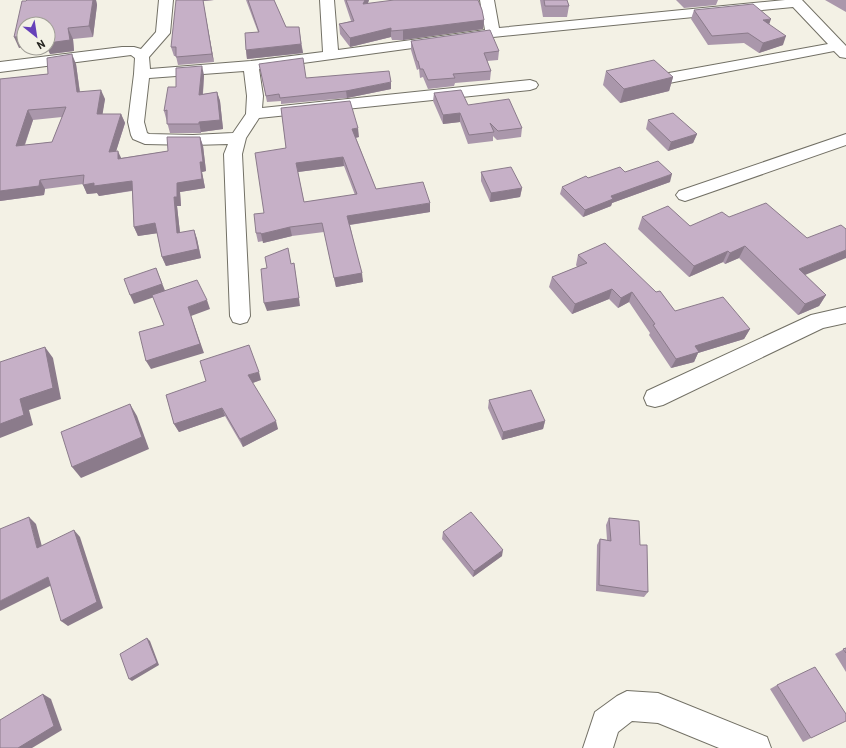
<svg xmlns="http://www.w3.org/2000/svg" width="846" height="748" viewBox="0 0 846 748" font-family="Barlow,sans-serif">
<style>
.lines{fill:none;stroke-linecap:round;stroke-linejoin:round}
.minor-casing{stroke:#727065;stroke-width:2}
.minor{fill:#fff;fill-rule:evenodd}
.wall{fill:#aa97ab;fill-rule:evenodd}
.shaded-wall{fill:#8b7b8b}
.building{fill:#c6b0c7;stroke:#8b7b8b;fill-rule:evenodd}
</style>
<rect width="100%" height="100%" fill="#f3f1e5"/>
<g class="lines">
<!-- minor casing -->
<g class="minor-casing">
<g id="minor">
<path d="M159,0H173L170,33L149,57L150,69L251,61L323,52L320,0H334L338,50L485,30L480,0H494L499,28L785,0H802L846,46V58L840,57L834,51L669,83L664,81L661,78L664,75L669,73L828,44L793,7L493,37L259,69L263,96L262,108L530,80L536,82L538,85L536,88L530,90L259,118L246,138L242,154L250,316L247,322L240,324L233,322L230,316L224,154L228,144L193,145L145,144L133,139L131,135L128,122L134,74L135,58L131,55L0,72V62L122,47H134L141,49L156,32ZM244,71L247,96L246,114L233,133L193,135L149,134L147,133L144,122L149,78Z"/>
<path d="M846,134V145L691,199L685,201L679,199L676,195L679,191Z"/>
<path d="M846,307V323L823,328L663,405L655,407L647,405L644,398L647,391L811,315Z"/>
<path d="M627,691L658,693L767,737L771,748H719L658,723L632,721L618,732L613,748H583L595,712L617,696Z"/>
</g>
</g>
<!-- minor -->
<use href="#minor" class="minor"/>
</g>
<!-- wall -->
<g class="wall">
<path d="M27,0H96L97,5L93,37L73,39L74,51L50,54L48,24L19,48Z"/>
<path d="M183,0H214L203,1L214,62L178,65L176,56H174L171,47Z"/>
<path d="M246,0H274L286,27H299L303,53L247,59L246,50L258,32Z"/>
<path d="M344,0H369L368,3L484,20L483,29L403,40H392L391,37L350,47L340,34L339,24L351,21Z"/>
<path d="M540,0H567L569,6L567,17H543Z"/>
<path d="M676,0H718L716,5L684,8Z"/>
<path d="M825,0H846V12Z"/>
<path d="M694,10L769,24L783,45L759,53L744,43L708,45L691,19Z"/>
<path d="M411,41L499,51L498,60L487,61L491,71L490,80L455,83L454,86L428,89L423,77L420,78L419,69L417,70L411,50Z"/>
<path d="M76,64L80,92L105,99L102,114H121L125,123L116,151L121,158L168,151L200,137L203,146L206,171L202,172L205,188L180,192L181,206H177L180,233L194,230L197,239L201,258L166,266L162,257L157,233L138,236L134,227L132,191L99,196L97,193L87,194L83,184L45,189L44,195L0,201V79L48,74ZM62,117L52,142L25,145L33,120Z"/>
<path d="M259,64L306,78L391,89L347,98L281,104V101L267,102Z"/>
<path d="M606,71L673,77L669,91L620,103L603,85Z"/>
<path d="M204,75L203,94L217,92L220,101L223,129L201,132V133H170L164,111L176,87Z"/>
<path d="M434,93L468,105L522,128L521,137L497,140L493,136V141L468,144L460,122L443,124L433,101Z"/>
<path d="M281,108L359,137L356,138L376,189L430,212L350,225L363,282L336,287L324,232L292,236L263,243V241L258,242L256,233L264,213L286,148ZM344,166L355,195L304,202L298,172Z"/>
<path d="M648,120L697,134L693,143L668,151L646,129Z"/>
<path d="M481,172L522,188L520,197L490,202L481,181Z"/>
<path d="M625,172L670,182L612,203L611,206L583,217L560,194L562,187L588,178Z"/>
<path d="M642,217L690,226L729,217L805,275L826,295L819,306L798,315L739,258L725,264L723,262L689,277L638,229Z"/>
<path d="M578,255L675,311L750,329L744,339L698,353L694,362L671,368L649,335L650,333L629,302L618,308L609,299L572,314L549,287L552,277L577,267L576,265Z"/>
<path d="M261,380L252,383L278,429L243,447L225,416L179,432L174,424L166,395Z"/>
<path d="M489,400L545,421L543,429L502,440L488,408Z"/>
<path d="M609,518L640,545L648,592L644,597L596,591L597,545L600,539L607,540L606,525Z"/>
<path d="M443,532L502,556L473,577L442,539Z"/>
<path d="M846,648V672L835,654Z"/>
<path d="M777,685L811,738L803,742L770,689Z"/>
</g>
<!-- shaded-wall -->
<g class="shaded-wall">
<path d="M93,0H96L97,5L93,37L89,26Z"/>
<path d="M194,0H214L203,1L214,62Z"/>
<path d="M365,0H369L364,13L363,4Z"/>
<path d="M771,19L768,28L763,20Z"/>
<path d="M484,20L483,29L403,40V30Z"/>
<path d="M68,28L73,39L74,51L50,54L47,48H48V43Z"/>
<path d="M391,28V37L350,47V38Z"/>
<path d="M24,36V47L19,48L14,37Z"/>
<path d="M786,36L783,45L759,53L763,43Z"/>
<path d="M301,44L303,53L247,59L246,50Z"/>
<path d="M72,54L76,64L81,102L77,92Z"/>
<path d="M202,66L204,75L202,104L199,95Z"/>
<path d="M673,77L669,91L620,103L624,89Z"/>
<path d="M391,82V89L347,98L346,91Z"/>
<path d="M101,90L105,99L101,124L97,114Z"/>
<path d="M217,92L220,101L223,129L201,132V133L199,122Z"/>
<path d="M28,110L33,120L21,155L16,146Z"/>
<path d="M460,113V122L443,124V115Z"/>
<path d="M121,114L125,123L113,161L109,152Z"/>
<path d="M358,128L359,137L353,138L352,129Z"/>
<path d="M697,134L693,143L668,151L671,142Z"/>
<path d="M200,137L203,146L206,171L202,172L205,188L180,192L181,206H177L181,242L177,233L174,197L177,183L200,162Z"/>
<path d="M118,151L122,160L118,159Z"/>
<path d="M343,157L344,166L298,172L296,163Z"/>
<path d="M672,174L670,182L612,203L611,206L583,217L585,210L611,196Z"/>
<path d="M40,180L45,189L44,195L0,201V191Z"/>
<path d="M132,181L135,190L99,196L97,193L87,194L83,185L94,183Z"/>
<path d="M522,188L520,197L490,202L491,193Z"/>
<path d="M430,203V212L348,225L347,216Z"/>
<path d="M155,223L159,233L138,236L134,227Z"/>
<path d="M290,227L292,236L263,243L261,234Z"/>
<path d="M194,230L197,239L201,258L166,266L162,257Z"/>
<path d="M745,246L739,258L725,264L730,253Z"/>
<path d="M846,250V258L793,280L799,269Z"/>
<path d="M728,251L723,262L689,277L694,266Z"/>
<path d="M294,263L300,306L267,311L264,303Z"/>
<path d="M156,268L166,293L134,304L130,295Z"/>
<path d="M362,273L363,282L336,287L334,278Z"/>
<path d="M612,289L609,299L572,314L575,304Z"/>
<path d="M632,292L629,302L618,308L621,298Z"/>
<path d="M826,295L819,306L798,315L805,304Z"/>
<path d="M207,300L210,309L191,316L204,353L151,369L146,361L188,307Z"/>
<path d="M750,329L744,339L698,353L694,362L671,368L676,359L695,346Z"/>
<path d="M45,347L53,358L61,399L29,410L33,425L0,438V424L20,399Z"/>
<path d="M259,372L261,380L250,384L248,375Z"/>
<path d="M130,404L137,416L149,449L81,478L72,467Z"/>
<path d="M222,408L225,416L179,432L174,424Z"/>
<path d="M276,421L278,429L243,447L240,439Z"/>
<path d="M545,421L543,429L502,440L503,432Z"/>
<path d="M29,517L36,524L44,554L37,548Z"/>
<path d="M74,530L80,537L103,608L68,626L61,621Z"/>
<path d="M503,550L502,556L473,577L474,571Z"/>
<path d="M48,577L56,583L0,611V601Z"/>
<path d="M147,638L150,641L159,665L132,681L129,679Z"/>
<path d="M43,694L51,699L62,730L32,748H18Z"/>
</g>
<!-- building -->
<g class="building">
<path d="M27,0H93L89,26L68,28L70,40L48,43V24H24V36L14,37L22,1H26Z"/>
<path d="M176,0H203L212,54L176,57V47H171Z"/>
<path d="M248,0H274L286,27H299L301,44L246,50L245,33L259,32Z"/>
<path d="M346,0H365L363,4L394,0H478L482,10L484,20L403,30L391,31V28L350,38L339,24L354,21Z"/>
<path d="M544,0H567L569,6H545Z"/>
<path d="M753,4L771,19L763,20L786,36L763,43L748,33L712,36L694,10Z"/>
<path d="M490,30L499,51L484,53L491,71L453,74L455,78L428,80L423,69H420L418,61H417L411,41Z"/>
<path d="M72,54L77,92L101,90L97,114H121L109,152L118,151V159L168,151L167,137H200L203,162H200L202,179L177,183V197H174L177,233L194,230L198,249L162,257L155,223L134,227L132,181L94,186V183L83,185L84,175L40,180L39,186L0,191V79L48,74L47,58ZM66,107L52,142L16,146L28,110Z"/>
<path d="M303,58L306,78L389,71L391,82L346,91L280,98L279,94L266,96L259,64Z"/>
<path d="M654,60L673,77L624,89L606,71Z"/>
<path d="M202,66L199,95L217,92L220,120L199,122V124H167V110L164,111L168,87H176V68Z"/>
<path d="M461,90L468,105L509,99L522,128L498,131L490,123L494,132L469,135L460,113L443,115L434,93Z"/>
<path d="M350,101L358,128L352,129L376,189L423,182L430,203L347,216L362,273L334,278L322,223L290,227L261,234V233H256L254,214L264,213L255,153L286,148L281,108ZM343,157L357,194L304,202L296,163Z"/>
<path d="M673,113L697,134L671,142L648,120Z"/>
<path d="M658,161L672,174L611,196L613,199L585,210L562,187L586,176L588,178L620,167L625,172Z"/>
<path d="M511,167L522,188L491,193L481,172Z"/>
<path d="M766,203L807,238L841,225L846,229V250L799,269L826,295L805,304L745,246L730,253L728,251L694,266L642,217L668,206L690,226L722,212L729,217Z"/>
<path d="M605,243L656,292L660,291L675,311L723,297L750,329L695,346L699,352L676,359L653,325L655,324L632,292L621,298L612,289L575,304L552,277L587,263L578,255Z"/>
<path d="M288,248L291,264L294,263L299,298L264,303L261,269L267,268L265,257Z"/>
<path d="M156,268L162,284L130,295L124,279Z"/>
<path d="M197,280L207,300L188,307L200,344L146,361L139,332L164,325L152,295Z"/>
<path d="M249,345L259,372L248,375L276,421L240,439L222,408L174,424L166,395L206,381L200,361Z"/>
<path d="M45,347L53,388L20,399L24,415L0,424V362Z"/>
<path d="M531,390L545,421L503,432L489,400Z"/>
<path d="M130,404L142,437L72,467L61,432Z"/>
<path d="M471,512L503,550L474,571L443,532Z"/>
<path d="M29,517L37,548L74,530L97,602L61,621L48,577L0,601V529Z"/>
<path d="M609,518L639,521L640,545H647L648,592L599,585L600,539L611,541Z"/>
<path d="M147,638L157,663L129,679L120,654Z"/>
<path d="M846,648V653L843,649Z"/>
<path d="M815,667L846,714V721L811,738L777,685Z"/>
<path d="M43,694L54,726L18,748H0V720Z"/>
</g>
<!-- north arrow -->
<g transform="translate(36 36) rotate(150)"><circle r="19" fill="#f3f1e5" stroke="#a19f97"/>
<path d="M0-3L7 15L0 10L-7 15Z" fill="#6641b9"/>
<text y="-6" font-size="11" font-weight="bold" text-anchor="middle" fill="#262521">N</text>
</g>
</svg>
